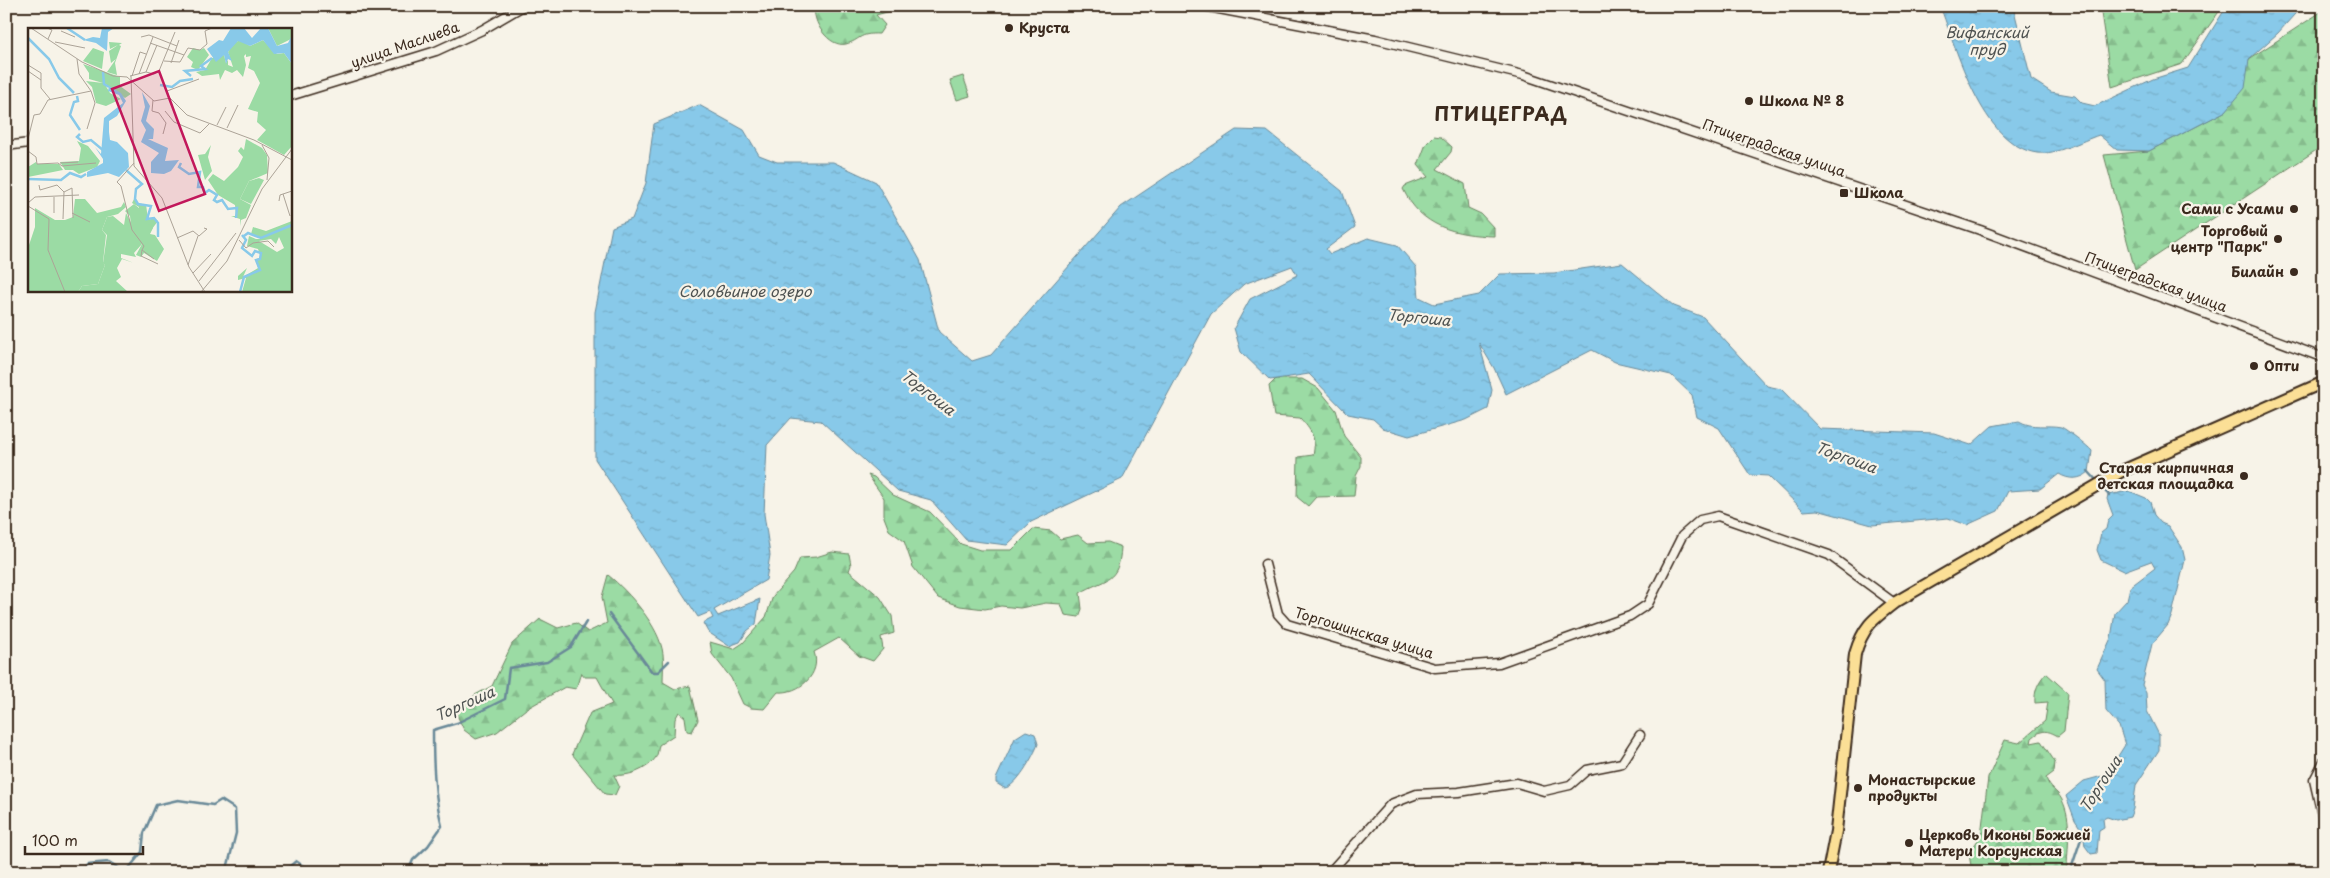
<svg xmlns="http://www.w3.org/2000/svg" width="2330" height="878" viewBox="0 0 2330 878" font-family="'Playpen Sans',sans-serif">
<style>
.forest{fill:url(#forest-firs);stroke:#6b8261}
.pitch{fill:#9bdba4;stroke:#6b8261}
.water{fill:url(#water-ripples);stroke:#698998}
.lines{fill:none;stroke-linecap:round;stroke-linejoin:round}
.stream{stroke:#698998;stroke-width:2.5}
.minor-casing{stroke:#3b2a1e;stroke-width:11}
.major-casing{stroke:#3b2a1e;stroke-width:14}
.minor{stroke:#f7f3e8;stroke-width:8}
.major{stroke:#fbdf96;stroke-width:10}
.poi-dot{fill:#3b2a1e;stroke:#f7f3e8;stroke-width:2}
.labels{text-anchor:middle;stroke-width:4.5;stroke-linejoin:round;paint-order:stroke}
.poi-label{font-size:14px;font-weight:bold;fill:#3b2a1e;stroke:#f7f3e8;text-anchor:start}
.street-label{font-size:14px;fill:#3b2a1e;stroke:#f7f3e8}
.water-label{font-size:15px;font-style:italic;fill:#4e5251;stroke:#f7f3e8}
.district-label{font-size:19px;font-weight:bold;letter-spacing:1px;fill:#3b2a1e;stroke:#f7f3e8}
.inset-river{fill:none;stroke:#88c9e9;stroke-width:2.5}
.inset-road{fill:none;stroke:#aca397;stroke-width:1}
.view{fill:#c2185b;fill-opacity:0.15;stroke:#c2185b;stroke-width:2.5}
.inset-edge{fill:none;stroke:#3b2a1e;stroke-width:2.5}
</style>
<defs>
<pattern id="forest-firs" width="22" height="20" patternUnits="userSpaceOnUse" patternTransform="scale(1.25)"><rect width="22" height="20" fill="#9bdba4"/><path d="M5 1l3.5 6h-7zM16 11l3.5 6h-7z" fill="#86bc8d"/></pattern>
<pattern id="water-ripples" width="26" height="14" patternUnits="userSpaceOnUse" patternTransform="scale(1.25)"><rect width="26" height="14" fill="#88c9e9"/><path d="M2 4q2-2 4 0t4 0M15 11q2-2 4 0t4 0" fill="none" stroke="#76adc7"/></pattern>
</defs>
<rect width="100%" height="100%" fill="#f7f3e8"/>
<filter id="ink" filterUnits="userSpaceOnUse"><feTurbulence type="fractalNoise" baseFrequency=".02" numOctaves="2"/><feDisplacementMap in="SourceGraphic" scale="10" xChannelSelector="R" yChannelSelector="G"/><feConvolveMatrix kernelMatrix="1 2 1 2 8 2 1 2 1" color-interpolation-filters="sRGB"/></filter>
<g filter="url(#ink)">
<!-- forest -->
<g class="forest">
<path d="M815,6H908L876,15L885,25L879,34C858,33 861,40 846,44C829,48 811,21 815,6Z"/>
<path d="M2100,6H2223L2182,64L2112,87Z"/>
<path d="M2324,10V145L2135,270L2104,155L2149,151L2226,111L2249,59Z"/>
<path d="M1434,136L1441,137L1452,147L1451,152L1437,169L1465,184L1468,208L1481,214L1494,228V236C1455,235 1421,227 1403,189L1405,186L1428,177L1418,165L1426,144Z"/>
<path d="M1276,379H1302L1318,388L1336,410L1344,436L1361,457V466L1356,476L1354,496L1316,497L1308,506L1297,497L1298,457L1313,455C1317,438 1311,430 1300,418L1274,416L1269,386Z"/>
<path d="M868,475L874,477L893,495L930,512L961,544L980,550H1012L1033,529L1051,531L1060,539L1078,535L1088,543L1108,542L1121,547C1119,584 1105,578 1080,593L1082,609L1079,617L1065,615L1061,604L1046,603L1020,608L1001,606L985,609L960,606L938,598L913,567L904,541L889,530L884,517V498Z"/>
<path d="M832,552L849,554L851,565L849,571L880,597L892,616L894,633L881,637L883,649L873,661L859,656L839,638L814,652C822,674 799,694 778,692L764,709L751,708L743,704L731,678L712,654L710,642L734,649L743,643L766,617L773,596L794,572L800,558L816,557Z"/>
<path d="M608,575C629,592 660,627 663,654C664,663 663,673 663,682L675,689L690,686L698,720L692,732L687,731L685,717L679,712L675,719L674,735L659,745C658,748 658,754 656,757C648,770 627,777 614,775L619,786L615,795L605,794L572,754L590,713L612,704L597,677H585L581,672L576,689L565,687L526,709L497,732L476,739L464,730L456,713L475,695L492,686L512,644L540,619L558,628L576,623L588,632L607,623L602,597Z"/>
<path d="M2046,673L2068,693L2064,731L2058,736C2047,730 2042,729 2032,738L2031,743L2041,741L2055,762L2054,772L2046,778C2050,790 2057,790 2062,800C2072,820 2068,844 2067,866L2063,872H2001L1986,869L1972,872L1969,854L1981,835L1988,778L2005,740L2019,743L2045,721L2048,702L2035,703C2034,691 2038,682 2046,673Z"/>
</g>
<!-- pitch -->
<path class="pitch" d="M963,76L970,96L957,100L950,80Z"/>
<!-- water -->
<g class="water">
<path d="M1940,6H2013L2031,79L2051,92L2075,96L2082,103L2095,106L2153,79L2188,68L2227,6H2302L2278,33L2249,59L2245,88L2226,111L2149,151L2117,150L2099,135C2081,141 2057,155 2037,153C1982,145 1957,50 1940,6Z"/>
<path d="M699,105L744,130L759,155L777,162H833L876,182L920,260L939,332L972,361L991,355L1121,207L1236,130L1267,131L1342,191L1355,227L1326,249L1330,254L1368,238L1397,245L1416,267L1419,297L1434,304L1479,295L1500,274L1554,273L1622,263L1674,306L1703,317L1767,386L1781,389L1820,429L1934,433L1971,445L1992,426L2019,421C2032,429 2047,424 2061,427C2066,429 2088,446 2092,451L2089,472C2080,480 2069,480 2059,474L2040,489L2008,491L1998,511L1967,525L1948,518L1872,525L1817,510L1804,511L1768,476L1750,475L1719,428L1697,417L1692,395L1671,375L1615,362L1592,350L1506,394L1494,368L1479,343L1492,390L1488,409L1466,420L1409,436L1383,428L1373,419L1348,414L1309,374L1270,380L1241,352L1234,328L1250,299L1297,275L1292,266L1244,284L1211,314L1122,479L1031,522L1007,545L966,540L931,500L898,491L821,421L791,418L767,445L764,514L770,555L766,580L714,610L718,616L760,599L756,624L747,631L740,642L729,646L708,632L703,623L713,618L710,612L698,617L595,459V312L612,227L632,219L646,183L654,124Z"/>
<path d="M2129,491L2146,498L2150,502L2154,515L2161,523L2168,526L2182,547L2185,560L2172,615L2168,625L2152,644L2142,685L2146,693L2147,711L2159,735V750L2136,785L2133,809L2130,817L2116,820L2107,817L2103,819L2104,827L2099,830L2097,853L2091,854L2085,846L2083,832L2075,820L2066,796L2084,781L2106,775L2125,745L2119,726L2106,711L2105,680L2097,669L2111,638L2115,613L2127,600L2130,587L2155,568L2151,561L2124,571L2101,560L2097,550L2101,533L2106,529L2108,520L2113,515L2107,499L2108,495Z"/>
<path d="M1026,731L1035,734L1038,744C1034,755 1016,788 1004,788L996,783V779L1015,738Z"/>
</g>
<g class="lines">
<!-- stream -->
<g class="stream">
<path d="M2088,471L2098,482"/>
<path d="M2101,487L2109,495"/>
<path d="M609,614L652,672H658L669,661"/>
<path d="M83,872L87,864L109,862L125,872"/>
<path d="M126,872L142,852L144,833L156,805L178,800L213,805L221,800L235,809L236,833L227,869L229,872"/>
<path d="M283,872L296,861L312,872"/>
<path d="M408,872L413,860L428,846L442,826C434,795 433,763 433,730L457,723L505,699L509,668L547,662L571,647L586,622"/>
<path d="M2070,872L2084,830"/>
</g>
<!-- minor casing -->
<g class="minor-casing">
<g id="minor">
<path d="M1203,6L1375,39L1523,75L1980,230L2324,358"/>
<path d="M290,96L436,51L482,30L523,6"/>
<path d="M6,146L29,143"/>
<path d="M1265,564L1278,614L1287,624L1435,668L1499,663L1630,616L1648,604L1682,536L1700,520L1718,516L1829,555L1894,603"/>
<path d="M2324,761L2314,780L2324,824"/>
<path d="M1330,872L1391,804L1417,794L1459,792L1517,783L1544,791L1570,785L1587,770L1622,763L1640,735"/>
</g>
</g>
<!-- major casing -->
<g class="major-casing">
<path id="major" d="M1828,872L1836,831L1855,654C1863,627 1872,620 1894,603L2122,471L2324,382"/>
</g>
<!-- minor -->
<use href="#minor" class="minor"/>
<!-- major -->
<use href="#major" class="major"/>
</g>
</g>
<!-- markers -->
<g class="poi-dot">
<circle cx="1009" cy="28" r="5"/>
<circle cx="1749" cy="101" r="5"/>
<rect x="1839" y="188" width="10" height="10" rx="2.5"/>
<circle cx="2294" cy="209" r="5"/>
<circle cx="2278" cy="239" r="5"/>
<circle cx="2294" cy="272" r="5"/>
<circle cx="2254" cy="366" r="5"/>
<circle cx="2244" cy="476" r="5"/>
<circle cx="1858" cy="788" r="5"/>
<circle cx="1909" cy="843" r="5"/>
</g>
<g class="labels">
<!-- poi labels -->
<g class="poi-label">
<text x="1019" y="33">Круста</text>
<text x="1759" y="106">Школа № 8</text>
<text x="1854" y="198">Школа</text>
<text x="2284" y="214" text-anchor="end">Сами с Усами</text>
<text x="2268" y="236" text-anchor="end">Торговый<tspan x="2268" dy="16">центр "Парк"</tspan></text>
<text x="2284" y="277" text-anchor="end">Билайн</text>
<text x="2264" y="371">Опти</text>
<text x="2234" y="473" text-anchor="end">Старая кирпичная<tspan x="2234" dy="16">детская площадка</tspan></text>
<text x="1868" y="785">Монастырские<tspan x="1868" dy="16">продукты</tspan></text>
<text x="1919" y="840">Церковь Иконы Божией<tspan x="1919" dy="16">Матери Корсунская</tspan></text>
</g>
<!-- street labels -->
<g class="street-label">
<text transform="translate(405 45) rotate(-19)" y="5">улица Маслиева</text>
<text transform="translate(1774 148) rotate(19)" y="5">Птицеградская улица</text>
<text transform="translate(2156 282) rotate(20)" y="5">Птицеградская улица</text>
<text transform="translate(1364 633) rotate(17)" y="5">Торгошинская улица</text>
</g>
<!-- water labels -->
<g class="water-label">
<text x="1987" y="38">Вифанский<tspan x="1987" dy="17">пруд</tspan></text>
<text x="745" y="297">Соловьиное озеро</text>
<text transform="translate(1419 318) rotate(6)" y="5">Торгоша</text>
<text transform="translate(928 393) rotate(38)" y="5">Торгоша</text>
<text transform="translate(1846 458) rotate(20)" y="5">Торгоша</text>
<text transform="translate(465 704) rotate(-24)" y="5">Торгоша</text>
<text transform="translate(2101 784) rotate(-57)" y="5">Торгоша</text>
</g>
<!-- district labels -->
<g class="district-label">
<text x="1501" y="121">ПТИЦЕГРАД</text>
</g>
</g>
<!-- overview -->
<g transform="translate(28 28)">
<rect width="264" height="264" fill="#f7f3e8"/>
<path d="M240,0H264L263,11L249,18ZM212,12L222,18L235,12L249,26L256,25L264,36V118L256,127L229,112L238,102L229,94L230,84L220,81L232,55L226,43L220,40L223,28L218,29V26L216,28L218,37L215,49L209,42L204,45L197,42L192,52L191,46L174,48L168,44L177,42L184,30L196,27L198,35L200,32V37L205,39L200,24L206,15ZM81,14L94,15L91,17L93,18L87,35L89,47L79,44L88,31L83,35L81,23L90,17L82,21ZM55,36L92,49V58L103,66L97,70L76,55L82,65L93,71L78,78L68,75L64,59L58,53L75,55L61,51V45ZM218,111L234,120L239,127L240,145L221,153L212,171L223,177L218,190L213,192V198L212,191L203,188H208L207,177L190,167L180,152L185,146L196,153L210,139L215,129L210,123L213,119L216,122ZM183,117L180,129L184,143L177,152L170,127L177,126ZM106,171L111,176H118L120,192L126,190L130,193L124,201L110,190L111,179L104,175ZM98,185L114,216L106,225L108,229L93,226V230L106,235L94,231L89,240L93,249L88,253L100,264H50L54,258L70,256L77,237L75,235L79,207L74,202L79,189L85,188L96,197ZM264,193V264H214L218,250L210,252V248L219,240L215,249L230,240L228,231L233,230L230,221L219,218L221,208L228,211H234L223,206L225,199L238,203ZM251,209L256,220L249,224L231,213L243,211L248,216Z" fill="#9bdba4" fill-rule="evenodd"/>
<path d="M65,20L76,24L74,41L55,33ZM49,113L60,118L72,133L69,139L51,146L45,142H37L32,134L51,133L53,120ZM8,134L9,136H31L35,142L0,149V139ZM231,150L236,152L223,176L212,171L221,153ZM47,171H57L69,185L93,179L96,174L98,179L90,186L79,189L74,202L78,207L75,234L77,237L70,256L54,258L50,264H0V220L7,199V180L27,192H37L45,189ZM106,176L111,180V189L125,200L122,206L127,207L136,221L129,233L116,225L113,229L108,227L114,216L104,206L102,188L97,183Z" fill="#9bdba4"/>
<path d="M165,20L172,22L176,20L181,27L170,42L163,39L165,34L159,29Z" fill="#9bdba4"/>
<path d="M74,0H86L80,4L79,23L68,15L55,12L65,9L72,10ZM203,0H216L224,10L233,0H240L249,18L260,15L264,7V36L256,25L246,26L235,12L222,18L210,13L200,24L204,33L200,31L198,36L196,27L188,34L179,21L191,12L195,13ZM81,58L93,65L98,73L89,88L81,93V104L82,112L89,114L100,125L101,139L91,149L80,145L59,149V144L75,135V131L67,119L73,126L76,90L95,75L91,67L80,63ZM114,64L122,78L118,93L126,101L125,111H120L140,120L137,133L151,132L143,143L136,146L123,145V134L131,125L113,114L118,102L113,93L117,79Z" fill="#88c9e9"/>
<path class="inset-river" d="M39,0L57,12M0,10L21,31L31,50L46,65M75,44L76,56L81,59M163,48L157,43L177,41L173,38L184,30M132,57L144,59L152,53L165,51M49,68L50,73L46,74L42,87L52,102M52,106L49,109L55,114L63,112L76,123M153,135L151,139L161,146L172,144L170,159H175L177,165L181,162L189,167L186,172L189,174L194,172L200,181L209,180L208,190M98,142L114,156L108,161L107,171L110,176L123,178L119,191L126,190L130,195V209M0,151L33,152L42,145L53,149L58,146M216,208L220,205L233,210L264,197M212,264L216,249L232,242L228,232L232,231L233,225L227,223L224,228L214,220L218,212L214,207"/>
<path class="inset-road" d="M3,0L54,34L85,48L99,49L126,73L142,70L159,87L226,112L264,132M19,0L24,2L20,11M33,3L47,9M113,9L121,7L149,18M27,14L57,20M122,15L156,27M136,33L152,34L160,20L172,22L179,16L177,3L184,0M143,35L151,12M0,37L13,45V60L22,71M0,43L13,52M118,44L129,17M111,46L125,9M102,48L118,44L126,46L131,43L147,4M103,48L106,138L134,170L161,239L177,264M104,48L112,24L118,26M141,70L139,63L171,51M125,72L124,83L131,85L138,95L135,106M137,83L146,94L172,105L181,96M189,97L198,79M199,100L210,77M59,101L67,75L63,63M0,111L6,87L12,86L20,72L63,63L51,46L49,31M234,117L241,130L239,152M0,123L8,129L9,136L30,135L34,138L68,135M32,135L50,134M106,135L89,154L93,158L104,202L116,218L114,222L126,231M11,157L12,162L29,157L36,164L44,160M44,160L45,190M255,166L262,188M251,173L252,167L264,163M0,175L7,169L51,167M0,178L21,191L20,222L37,264M26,185V169M44,185L62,194M35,191L36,164M149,210L165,203L171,208L179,201L176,200M211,212L218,220L225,215L240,213L246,219M114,222L113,228L130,236M160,237L170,208M165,245L183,226M171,253L208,205M173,264L199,233L234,161L264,121"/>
<path class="view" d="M131,43L177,166L131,183L84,61Z"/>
<rect width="264" height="264" class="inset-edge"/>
</g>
<!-- margin -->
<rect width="2330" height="878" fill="none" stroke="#f7f3e8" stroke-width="25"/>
<rect x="12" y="12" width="2305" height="853" fill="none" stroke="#3b2a1e" stroke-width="2" filter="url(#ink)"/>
<!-- scale -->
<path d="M25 846v8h118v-8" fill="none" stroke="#3b2a1e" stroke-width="2.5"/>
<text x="32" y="846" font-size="15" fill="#3b2a1e" stroke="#f7f3e8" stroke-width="4" paint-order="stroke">100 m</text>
</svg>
